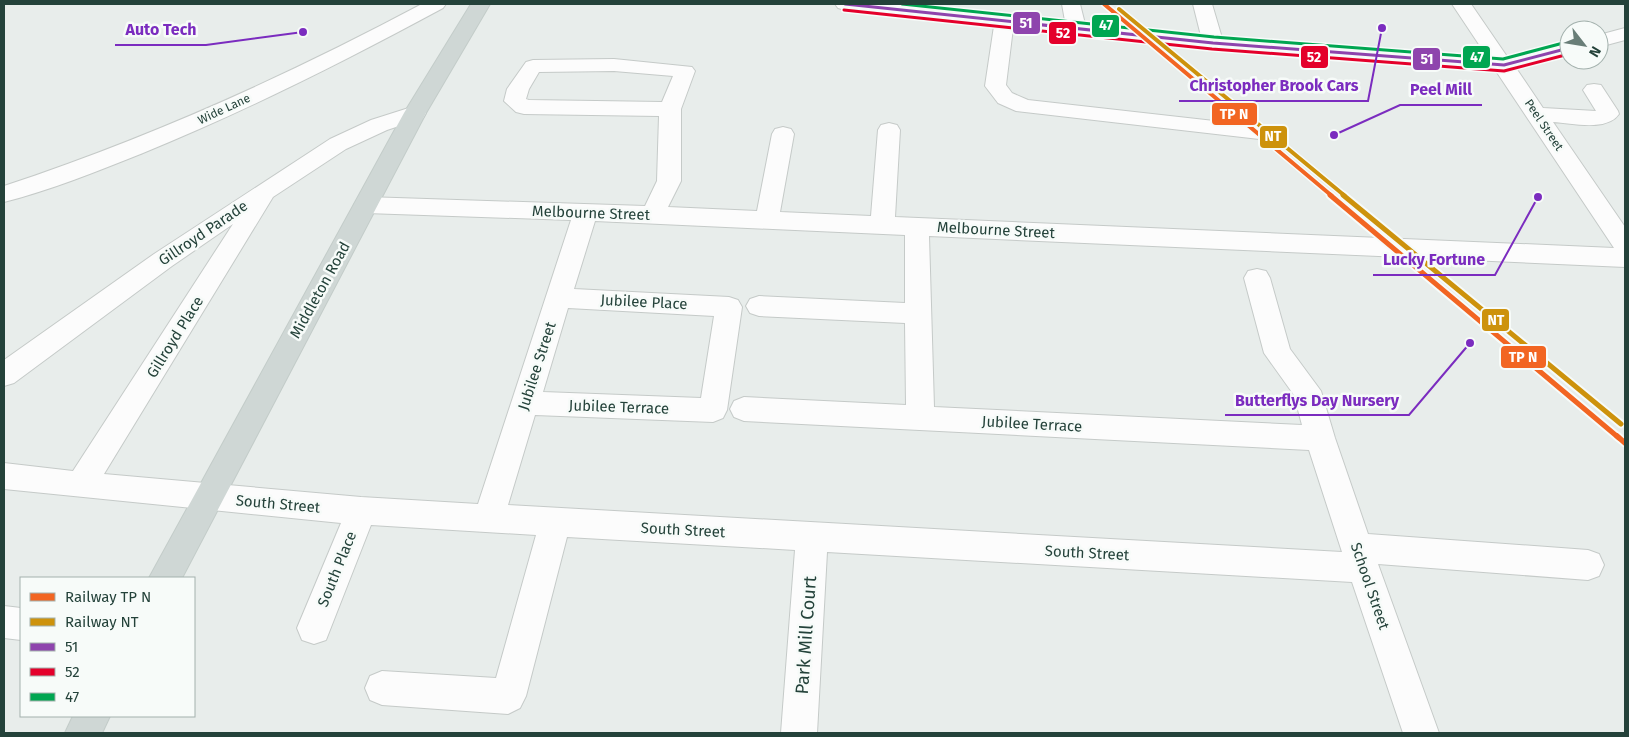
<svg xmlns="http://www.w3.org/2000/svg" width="1629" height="737" viewBox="0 0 1629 737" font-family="'Fira Sans',sans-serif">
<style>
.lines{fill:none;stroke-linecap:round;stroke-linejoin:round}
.minor-casing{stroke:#c5cac8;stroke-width:2}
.major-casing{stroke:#c3ccc9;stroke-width:2}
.minor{fill:#fcfcfc;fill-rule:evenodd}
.major{fill:#cfd7d5;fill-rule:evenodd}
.bus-1-casing{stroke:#f7fbf9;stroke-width:6}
.bus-2-casing{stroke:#f7fbf9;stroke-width:6}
.bus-3-casing{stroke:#f7fbf9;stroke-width:6}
.bus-1{stroke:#8e44ad;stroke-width:3}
.bus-2{stroke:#e4002b;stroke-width:3}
.bus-3{stroke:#00a651;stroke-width:3}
.rail-1-far2-casing{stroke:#f7fbf9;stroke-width:7}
.rail-1-far1-casing{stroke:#f7fbf9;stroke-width:9}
.rail-1-casing{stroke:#f7fbf9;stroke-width:9}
.rail-2-far1-casing{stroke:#f7fbf9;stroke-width:7}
.rail-2-casing{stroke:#f7fbf9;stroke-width:9}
.rail-1-far2{stroke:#f26522;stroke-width:4}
.rail-1-far1{stroke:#f26522;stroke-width:5}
.rail-1{stroke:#f26522;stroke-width:5.5}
.rail-2-far1{stroke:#cd920c;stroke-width:4}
.rail-2{stroke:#cd920c;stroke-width:5}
.labels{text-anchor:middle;stroke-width:5;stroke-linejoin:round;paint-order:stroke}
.far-street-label{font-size:12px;fill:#24423a;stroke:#f7fbf9}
.street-label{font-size:15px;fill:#24423a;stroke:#f7fbf9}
.near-street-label{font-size:18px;fill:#24423a;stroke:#f7fbf9}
.leader{fill:none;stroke:#7b2cbf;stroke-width:2}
.callout-dot{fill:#7b2cbf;stroke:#f7fbf9;stroke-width:2}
.callout-label{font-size:16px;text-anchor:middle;font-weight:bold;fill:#7b2cbf;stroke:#f7fbf9;stroke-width:5;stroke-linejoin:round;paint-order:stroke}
.line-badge{stroke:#f7fbf9;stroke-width:2}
.badge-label{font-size:14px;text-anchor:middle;font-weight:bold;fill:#fff}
</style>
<rect width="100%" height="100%" fill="#e8edeb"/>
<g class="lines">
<!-- minor casing -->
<g class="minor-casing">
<g id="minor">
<path d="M422,4H446L443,8C345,61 246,111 143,153C98,171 51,190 4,202V186C149,138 287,76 422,4Z"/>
<path d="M835,4H897L1065,21L1062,4H1080L1085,24L1201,36L1193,4H1212L1222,38L1488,58L1452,4H1471L1508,58L1569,42V54L1516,68L1543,108L1596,111L1583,90L1587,85L1594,84L1601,85L1618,111L1619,114C1607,132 1571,123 1553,122L1625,227V267L929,236L934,407L1302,425L1294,395L1264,353L1244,278L1248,271L1257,269L1266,271L1270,278L1290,349L1321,391L1335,438L1368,534L1588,550L1599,554L1604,565L1599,576L1588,580L1378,564L1439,733H1403L1352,582L827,552L817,733H781L795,550L567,537L526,696L520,708L508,714L382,705L370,700L365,688L370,676L382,671L496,678L536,535L371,525L326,640L314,644L302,640L297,628L341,523L4,489V463L73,471L233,224L172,266L14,383L4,386V360L154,254L330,139L371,120L415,106L423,108L426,113L423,118L387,130L346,149L273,197L104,474L361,497L478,504L571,220L366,213L358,211L354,205L358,199L366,197L645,206L657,181L659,116L524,114L516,112L504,101L507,89L526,62L533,60L614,59L692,67L695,71L681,109V181L668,207L757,211L772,134L775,129L783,127L791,129L794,134L780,212L871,216L878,130L881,125L889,123L897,125L900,130L895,217L1614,248L1496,71L1213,49L1013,28L1006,85L1012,93L1028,100L1276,128L1279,133L1276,138L1268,140L1016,111L998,103L985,86L994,26L845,10L838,8ZM614,71L673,76L662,102L529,100L526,99L529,89L539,72ZM595,221L905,235V303L759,296L750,299L746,306L750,313L759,316L905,323L906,405L744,397L734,401L730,409L734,417L744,421L1309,450L1342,552L508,505L535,415L713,422L723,418L727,410L742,307L738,300L729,297L574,289ZM568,308L714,316L701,398L543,392Z"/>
<path d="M1625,28V40L1599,47V35Z"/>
<path d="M4,606L21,608V640L4,638Z"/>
</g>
</g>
<!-- major casing -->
<g class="major-casing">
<g id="major">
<path d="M471,4H490L426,113L182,578H149L404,113Z"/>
<path d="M73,716H110L102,733H65Z"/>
</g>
</g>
<!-- minor -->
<use href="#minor" class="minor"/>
<!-- major -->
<use href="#major" class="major"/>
<!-- bus-1 casing -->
<g class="bus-1-casing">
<path id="bus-1" d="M845,4L1213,43L1504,65L1569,48"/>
</g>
<!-- bus-2 casing -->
<g class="bus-2-casing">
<path id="bus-2" d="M844,10L1212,49L1504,71L1569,54"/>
</g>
<!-- bus-3 casing -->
<g class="bus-3-casing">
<path id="bus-3" d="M902,4L1214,37L1503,59L1567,42"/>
</g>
<!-- bus-1 -->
<use href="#bus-1" class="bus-1"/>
<!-- bus-2 -->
<use href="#bus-2" class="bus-2"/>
<!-- bus-3 -->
<use href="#bus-3" class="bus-3"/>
<!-- rail-1-far2 casing -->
<g class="rail-1-far2-casing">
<path id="rail-1-far2" d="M1104,4L1332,196"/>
</g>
<!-- rail-1-far1 casing -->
<g class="rail-1-far1-casing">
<path id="rail-1-far1" d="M1330,195L1619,438"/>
</g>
<!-- rail-1 casing -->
<g class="rail-1-casing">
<path id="rail-1" d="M1617,436L1625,443"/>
</g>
<!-- rail-2-far1 casing -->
<g class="rail-2-far1-casing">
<path id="rail-2-far1" d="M1119,9L1345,196"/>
</g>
<!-- rail-2 casing -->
<g class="rail-2-casing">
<path id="rail-2" d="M1343,195L1621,424"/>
</g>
<!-- rail-1-far2 -->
<use href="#rail-1-far2" class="rail-1-far2"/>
<!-- rail-1-far1 -->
<use href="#rail-1-far1" class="rail-1-far1"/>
<!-- rail-1 -->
<use href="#rail-1" class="rail-1"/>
<!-- rail-2-far1 -->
<use href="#rail-2-far1" class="rail-2-far1"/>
<!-- rail-2 -->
<use href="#rail-2" class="rail-2"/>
</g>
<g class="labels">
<!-- far-street labels -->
<g class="far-street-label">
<text transform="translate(224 109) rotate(-25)" y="4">Wide Lane</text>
<text transform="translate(1544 125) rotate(56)" y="4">Peel Street</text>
</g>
<!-- street labels -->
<g class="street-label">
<text transform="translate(591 213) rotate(2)" y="5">Melbourne Street</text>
<text transform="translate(996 230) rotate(3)" y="5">Melbourne Street</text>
<text transform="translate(203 233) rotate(-34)" y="5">Gillroyd Parade</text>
<text transform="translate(320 290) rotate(-61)" y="5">Middleton Road</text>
<text transform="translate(644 302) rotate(3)" y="5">Jubilee Place</text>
<text transform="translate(175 337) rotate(-58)" y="5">Gillroyd Place</text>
<text transform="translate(537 366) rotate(-72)" y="5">Jubilee Street</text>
<text transform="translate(619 407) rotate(2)" y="5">Jubilee Terrace</text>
<text transform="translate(1032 424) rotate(3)" y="5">Jubilee Terrace</text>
<text transform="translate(278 504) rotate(5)" y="5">South Street</text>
<text transform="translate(683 530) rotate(3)" y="5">South Street</text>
<text transform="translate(1087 553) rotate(3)" y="5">South Street</text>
<text transform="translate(337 569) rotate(-68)" y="5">South Place</text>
<text transform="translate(1370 586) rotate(71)" y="5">School Street</text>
</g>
<!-- near-street labels -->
<g class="near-street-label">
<text transform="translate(806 635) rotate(-86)" y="6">Park Mill Court</text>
</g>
</g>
<!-- callouts -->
<path class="leader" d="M303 32L206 45H115M1382 28L1368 101H1179M1334 135L1400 105H1482M1538 197L1495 275H1373M1470 343L1409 415H1225"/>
<g class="callout-dot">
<circle cx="303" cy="32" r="5"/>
<circle cx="1382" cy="28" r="5"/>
<circle cx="1334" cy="135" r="5"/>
<circle cx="1538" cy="197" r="5"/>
<circle cx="1470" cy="343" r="5"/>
</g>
<g class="callout-label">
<text x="161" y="35">Auto Tech</text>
<text x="1274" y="91">Christopher Brook Cars</text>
<text x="1441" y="95">Peel Mill</text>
<text x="1434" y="265">Lucky Fortune</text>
<text x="1317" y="406">Butterflys Day Nursery</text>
</g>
<g class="line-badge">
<rect x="1012" y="11" width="29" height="24" rx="5" fill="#8e44ad"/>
<rect x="1091" y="14" width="29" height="24" rx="5" fill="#00a651"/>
<rect x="1048" y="21" width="29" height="24" rx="5" fill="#e4002b"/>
<rect x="1300" y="45" width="29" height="24" rx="5" fill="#e4002b"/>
<rect x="1462" y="45" width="29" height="24" rx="5" fill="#00a651"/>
<rect x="1412" y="47" width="29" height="24" rx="5" fill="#8e44ad"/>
<rect x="1211" y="102" width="47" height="24" rx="5" fill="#f26522"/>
<rect x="1259" y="125" width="29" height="24" rx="5" fill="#cd920c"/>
<rect x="1481" y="308" width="29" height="24" rx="5" fill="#cd920c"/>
<rect x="1500" y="345" width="47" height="24" rx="5" fill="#f26522"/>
</g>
<g class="badge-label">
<text x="1026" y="28">51</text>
<text x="1106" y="30">47</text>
<text x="1063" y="38">52</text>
<text x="1314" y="62">52</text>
<text x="1477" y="62">47</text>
<text x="1427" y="64">51</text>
<text x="1234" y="119">TP N</text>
<text x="1273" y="141">NT</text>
<text x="1496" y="325">NT</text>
<text x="1523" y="362">TP N</text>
</g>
<!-- border -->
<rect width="1629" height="737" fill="none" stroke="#24423a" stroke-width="10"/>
<!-- legend -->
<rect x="20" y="577" width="175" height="140" fill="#f7fbf9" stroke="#a3b1ad"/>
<rect x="30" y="593" width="25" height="8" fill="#f26522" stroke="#a3b1ad"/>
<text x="65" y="602" font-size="15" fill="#24423a">Railway TP N</text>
<rect x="30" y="618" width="25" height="8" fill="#cd920c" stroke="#a3b1ad"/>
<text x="65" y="627" font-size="15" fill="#24423a">Railway NT</text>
<rect x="30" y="643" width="25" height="8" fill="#8e44ad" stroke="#a3b1ad"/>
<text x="65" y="652" font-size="15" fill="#24423a">51</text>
<rect x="30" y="668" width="25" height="8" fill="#e4002b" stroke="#a3b1ad"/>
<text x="65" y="677" font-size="15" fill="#24423a">52</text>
<rect x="30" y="693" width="25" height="8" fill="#00a651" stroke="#a3b1ad"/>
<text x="65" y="702" font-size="15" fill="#24423a">47</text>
<!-- north arrow -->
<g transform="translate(1584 45) rotate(121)"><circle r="24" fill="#f7fbf9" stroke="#a3b1ad"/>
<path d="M0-4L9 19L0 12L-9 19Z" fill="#697e78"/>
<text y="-8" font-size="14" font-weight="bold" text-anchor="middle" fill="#24423a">N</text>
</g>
</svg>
